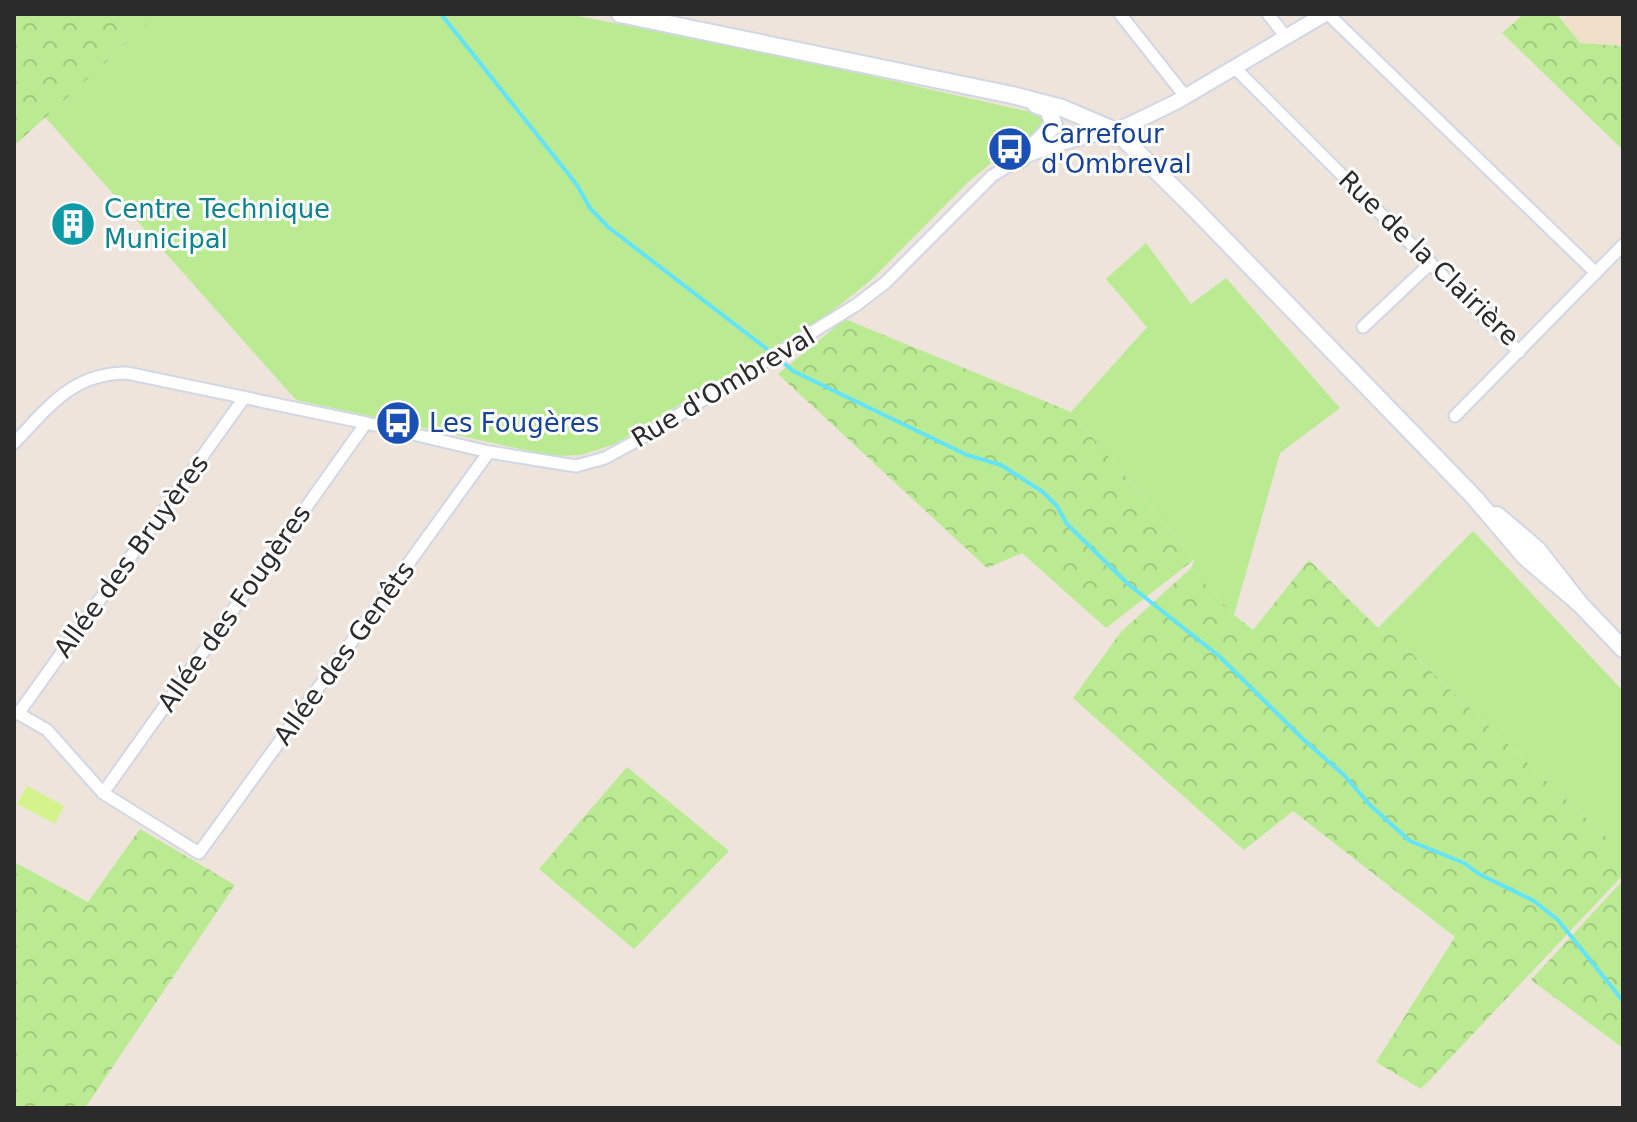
<svg xmlns="http://www.w3.org/2000/svg" width="1637" height="1122" viewBox="0 0 1637 1122" font-family="'DejaVu Sans',sans-serif">
<style>
.education{fill:#f1e0c9}
.grass{fill:#baea92}
.forest{fill:url(#forest-crowns)}
.pitch{fill:#d3f38d}
.lines{fill:none;stroke-linecap:round;stroke-linejoin:round}
.stream{stroke:#64e4fb;stroke-width:4}
.minor-casing{stroke:#d0d7e5;stroke-width:15}
.tertiary-casing{stroke:#d0d7e5;stroke-width:18}
.secondary-casing{stroke:#d0d7e5;stroke-width:20}
.minor{stroke:#fff;stroke-width:11}
.tertiary{stroke:#fff;stroke-width:14}
.secondary{stroke:#fff;stroke-width:16}
.labels{text-anchor:middle;stroke-width:6;stroke-linejoin:round;paint-order:stroke}
.transit-label{font-size:26px;fill:#164399;stroke:#fff;text-anchor:start}
.culture-label{font-size:26px;fill:#0d838f;stroke:#fff;text-anchor:start}
.street-label{font-size:26px;fill:#2b2b2b;stroke:#fff}
</style>
<defs>
<pattern id="forest-crowns" width="20" height="18" patternUnits="userSpaceOnUse" patternTransform="scale(2)"><rect width="20" height="18" fill="#baea92"/><path d="M2 6a3 3 0 1 1 6 0M12 15a3 3 0 1 1 6 0" fill="none" stroke="#a0c97e"/></pattern>
</defs>
<rect width="100%" height="100%" fill="#eee4db"/>
<!-- education -->
<path class="education" d="M1570,14H1590L1593,17L1596,14H1623V46L1580,43L1563,20Z"/>
<!-- grass -->
<g class="grass">
<path d="M158,14H568L791,58L1044,115L1045,122L1043,133L996,159L968,182L871,280L831,312L615,444L581,455L553,456L296,400L45,117Z"/>
<path d="M1146,243L1191,304L1226,278L1340,408L1280,453L1234,615L1191,568L1195,559L1071,412L1147,327L1106,279Z"/>
<path d="M1473,531L1623,691V853L1390,633L1378,628Z"/>
</g>
<!-- forest -->
<g class="forest">
<path d="M14,14H158L14,146Z"/>
<path d="M1524,14H1557L1580,43L1623,46V150L1502,33Z"/>
<path d="M845,319L1071,412L1195,559L1106,628L1022,553L987,568L778,374Z"/>
<path d="M1309,560L1378,628L1390,633L1623,853V875L1421,1089L1376,1062L1455,937L1293,811L1244,850L1073,698L1121,632L1191,568L1234,615L1253,630Z"/>
<path d="M627,767L729,851L634,949L539,869Z"/>
<path d="M140,829L235,885L85,1108H14V862L88,902Z"/>
<path d="M1623,880V1048L1531,980Z"/>
</g>
<!-- pitch -->
<path class="pitch" d="M27,786L64,806L55,824L17,804Z"/>
<g class="lines">
<!-- stream -->
<g class="stream">
<path d="M441,14L577,185L590,208L608,227L767,349"/>
<path d="M785,364L793,371L967,455L1001,465L1043,492L1057,506L1067,524L1128,584L1219,656L1305,741L1344,775L1370,805L1410,841L1464,863L1479,874L1534,901L1558,920L1623,1001"/>
</g>
<!-- minor casing -->
<g class="minor-casing">
<g id="minor">
<path d="M1120,14L1185,96"/>
<path d="M1268,14L1286,37"/>
<path d="M1328,14L1596,273"/>
<path d="M1234,67L1519,352"/>
<path d="M1363,327L1431,263"/>
<path d="M1455,416L1623,245"/>
<path d="M14,443C49,407 72,373 127,373L366,423L489,452L576,466L605,458L638,440L856,305L885,283L992,176C1028,151 1073,140 1116,131"/>
<path d="M14,711L47,730L103,793L199,853L489,452"/>
<path d="M18,714L244,398"/>
<path d="M103,793L366,423"/>
</g>
</g>
<!-- tertiary casing -->
<g class="tertiary-casing">
<path id="tertiary" d="M1116,131L1176,102L1325,14"/>
</g>
<!-- secondary casing -->
<g class="secondary-casing">
<g id="secondary">
<path d="M620,14L1012,95L1062,108L1116,131L1192,206L1474,497L1525,557L1580,604"/>
<path d="M1021,159L1054,125L1048,109L1036,105"/>
<path d="M1497,515L1537,549L1580,604L1623,649"/>
</g>
</g>
<!-- minor -->
<use href="#minor" class="minor"/>
<!-- tertiary -->
<use href="#tertiary" class="tertiary"/>
<!-- secondary -->
<use href="#secondary" class="secondary"/>
</g>
<!-- icons -->
<defs>
<g id="bus-disc" transform="scale(2.3)"><circle r="9.5" fill="#1a4fb4" stroke="#fff"/><path d="M-5-6H5V4H4V6H2V4H-2V6H-4V4H-5ZM-3.5-4V0h7V-4ZM-3.5 1.2v1.5H-2V1.2ZM2 1.2v1.5H3.5V1.2Z" fill="#fff"/></g>
<g id="building-disc" transform="scale(2.3)"><circle r="9.5" fill="#0f9aa8" stroke="#fff"/><path d="M-4-6H4V6H1V3H-1V6H-4ZM-2.5-4.3h1.7v1.8h-1.7ZM.8-4.3h1.7v1.8H.8ZM-2.5-1h1.7V.8h-1.7ZM.8-1h1.7V.8H.8Z" fill="#fff"/></g>
</defs>
<g fill-rule="evenodd">
<use href="#bus-disc" x="1010" y="149"/>
<use href="#building-disc" x="73" y="224"/>
<use href="#bus-disc" x="398" y="423"/>
</g>
<g class="labels">
<!-- transit labels -->
<g class="transit-label">
<text x="1041" y="143">Carrefour<tspan x="1041" dy="30">d'Ombreval</tspan></text>
<text x="429" y="432">Les Fougères</text>
</g>
<!-- culture labels -->
<g class="culture-label">
<text x="104" y="218">Centre Technique<tspan x="104" dy="30">Municipal</tspan></text>
</g>
<!-- street labels -->
<g class="street-label">
<text transform="translate(1429 258) rotate(44)" y="9">Rue de la Clairière</text>
<text transform="translate(723 387) rotate(-31)" y="9">Rue d'Ombreval</text>
<text transform="translate(131 556) rotate(-54)" y="9">Allée des Bruyères</text>
<text transform="translate(234 608) rotate(-55)" y="9">Allée des Fougères</text>
<text transform="translate(344 653) rotate(-54)" y="9">Allée des Genêts</text>
</g>
</g>
<!-- border -->
<rect width="1637" height="1122" fill="none" stroke="#2b2b2b" stroke-width="32"/>
</svg>
